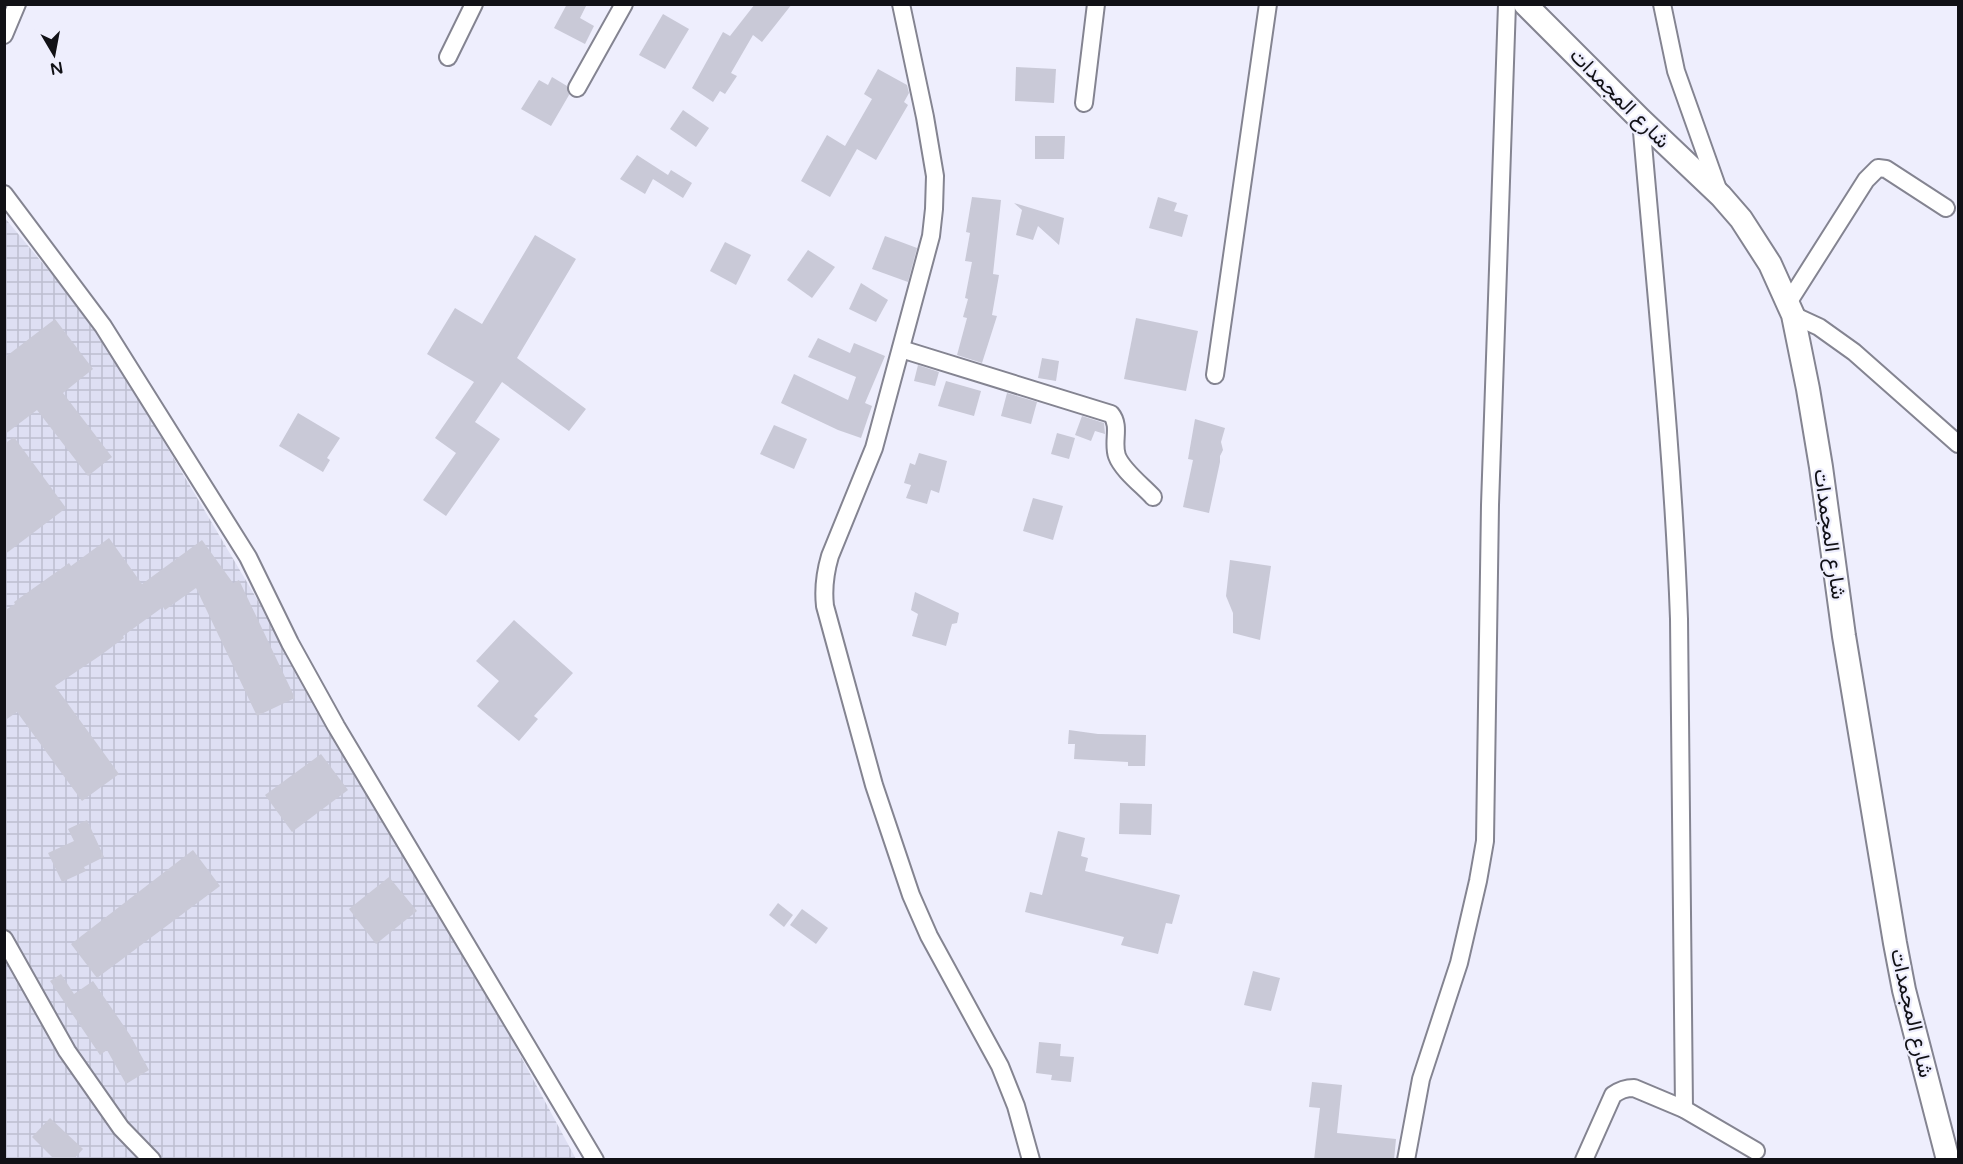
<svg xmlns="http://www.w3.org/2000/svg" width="1963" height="1164" viewBox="0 0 1963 1164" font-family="'Varela Round',Vazirmatn,sans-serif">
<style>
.industrial{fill:url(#industrial-grid)}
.building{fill:#c9c9d7}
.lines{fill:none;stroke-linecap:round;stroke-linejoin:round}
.street-casing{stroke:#848491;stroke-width:20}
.secondary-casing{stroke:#848491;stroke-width:26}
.street{stroke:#fff;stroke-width:16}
.secondary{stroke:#fff;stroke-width:22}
.labels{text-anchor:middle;stroke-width:4.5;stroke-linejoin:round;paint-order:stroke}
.street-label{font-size:21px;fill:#111116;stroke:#eeeefd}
</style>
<defs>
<pattern id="industrial-grid" width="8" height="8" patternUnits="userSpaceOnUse" patternTransform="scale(1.5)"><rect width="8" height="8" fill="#dedff3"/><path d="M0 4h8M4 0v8" fill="none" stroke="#bdbed0"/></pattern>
</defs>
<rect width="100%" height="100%" fill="#eeeefd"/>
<!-- industrial -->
<path class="industrial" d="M4,217L96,327L451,927L576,1159H5Z"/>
<!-- building -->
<g class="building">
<path d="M567,4H587L580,18L594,26L585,44L554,28Z"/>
<path d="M755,4H792L762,42L753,35L731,73L737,76L725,94L720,91L713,102L692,88L723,32L730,36Z"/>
<path d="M663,14L689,29L665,69L639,55Z"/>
<path d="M1016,67L1056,69L1054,103L1015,101Z"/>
<path d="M878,69L907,85L909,93L904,102L908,105L876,160L857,149L830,197L801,181L827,135L845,146L872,99L864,94Z"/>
<path d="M552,77L567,86L569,95L551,126L521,109L539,80L548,85Z"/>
<path d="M683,110L709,128L696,147L670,129Z"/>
<path d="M1035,136H1065L1064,159H1035Z"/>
<path d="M637,155L668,175L671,170L692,183L683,198L653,179L645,194L620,179Z"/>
<path d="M972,197L1001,200L993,274L999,275L992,315L997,316L982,363L957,355L967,318L963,317L968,299L965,298L972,262L965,261L970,233L966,232Z"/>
<path d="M1158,197L1177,203L1174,211L1188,215L1182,237L1149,228Z"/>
<path d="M1014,203L1064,218L1059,245L1038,226L1033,240L1016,235L1022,210Z"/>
<path d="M535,235L576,259L517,358L586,409L569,431L502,382L475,422L500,439L446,516L423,500L456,453L435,438L474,382L427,354L455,308L482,324Z"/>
<path d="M885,236L917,248L908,282L872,269Z"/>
<path d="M725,242L751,255L736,285L710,271Z"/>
<path d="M808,250L835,267L812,298L787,280Z"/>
<path d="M861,283L888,300L876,322L849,309Z"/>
<path d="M1136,318L1198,331L1186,391L1124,379Z"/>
<path d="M55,319L93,369L63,393L112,457L88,476L37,410L4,435V358Z"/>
<path d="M818,338L850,353L854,343L885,356L865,403L872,406L861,438L838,430L781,403L794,374L848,400L856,377L808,357Z"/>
<path d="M1042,358L1059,361L1056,381L1038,378Z"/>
<path d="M918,365L939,372L935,386L914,381Z"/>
<path d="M946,381L981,391L974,416L938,406Z"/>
<path d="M1007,393L1037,402L1031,424L1001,416Z"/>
<path d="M298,413L340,438L327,458L330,460L323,472L279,446Z"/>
<path d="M1082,416L1104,423L1105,434L1095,431L1091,441L1075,435Z"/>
<path d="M1195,419L1225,428L1221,442L1223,450L1220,456V462L1209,513L1183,507L1193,460L1188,459Z"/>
<path d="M774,425L807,439L794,469L760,454Z"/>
<path d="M1057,433L1075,438L1069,459L1051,454Z"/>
<path d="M14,437L66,508L4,555V444Z"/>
<path d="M919,453L947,461L939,493L931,490L927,504L906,498L911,485L904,483L910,463L915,465Z"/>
<path d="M1033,498L1063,506L1053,540L1023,531Z"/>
<path d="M109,538L142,584L202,540L233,583L239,580L295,698L257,716L196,588L165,610L163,607L123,636L124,638L101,655L55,686L119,774L82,801L17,712L4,721V611L15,604L14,602L69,563L71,566Z"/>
<path d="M1230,560L1271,566L1260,640L1233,633V613L1226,596Z"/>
<path d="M915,592L959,613L957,623L952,624L946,646L912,636L918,614L911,610Z"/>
<path d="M514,620L573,673L534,716L538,719L519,741L477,706L499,681L476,661Z"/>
<path d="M1069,730L1098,734L1146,735L1145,766H1128V762L1074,759L1075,744H1068Z"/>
<path d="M321,754L348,790L292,832L265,795Z"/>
<path d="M1120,803L1152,804L1151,835L1119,834Z"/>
<path d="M87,820L104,857L84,867L86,871L62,882L48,853L74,841L68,829Z"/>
<path d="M1058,831L1085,838L1081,856L1088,858L1085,871L1180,895L1172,924L1166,923L1158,954L1121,945L1124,937L1025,912L1030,892L1042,895Z"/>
<path d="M193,850L220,886L97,978L71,944Z"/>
<path d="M389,877L417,911L376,944L349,909Z"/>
<path d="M778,903L793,915L784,927L769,915Z"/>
<path d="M802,909L828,928L816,944L790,925Z"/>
<path d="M1253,971L1280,978L1271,1011L1244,1005Z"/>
<path d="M61,974L74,994L93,981L130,1035L149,1070L126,1084L107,1050L100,1055L50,981Z"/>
<path d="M1039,1042L1061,1044L1060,1056L1074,1057L1071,1082L1051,1080L1052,1075L1036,1073Z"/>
<path d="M1312,1082L1342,1085L1337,1133L1396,1139L1394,1160H1314L1320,1108L1309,1107Z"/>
<path d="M50,1118L83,1149L73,1160H55L32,1137Z"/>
</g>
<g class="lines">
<!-- street casing -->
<g class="street-casing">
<g id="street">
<path d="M901,4L925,117L935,176L934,209L931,236L874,448L830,556C825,573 823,588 825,606L874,785L911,895L929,936L1000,1066L1016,1106L1031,1160"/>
<path d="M1662,4L1676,71L1719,192"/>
<path d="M4,35L17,4"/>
<path d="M448,57L474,4"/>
<path d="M577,88L624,4"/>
<path d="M1084,103L1096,4"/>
<path d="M1641,120C1655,286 1673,452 1679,619L1684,1109"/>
<path d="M4,194L103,326L248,557L290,643L336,726L595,1160"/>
<path d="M1788,303L1866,180L1878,168L1886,169L1946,208"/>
<path d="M1793,315L1819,327L1854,352L1958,444"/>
<path d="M901,349L1111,414C1121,426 1112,442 1117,456C1122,470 1143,486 1153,497"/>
<path d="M1215,375L1268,4"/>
<path d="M4,939L67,1051L121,1128L152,1160"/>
<path d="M1406,1160L1421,1079L1459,963L1478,881L1485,841L1490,505L1507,4"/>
<path d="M1584,1160L1613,1095C1620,1090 1625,1088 1634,1088L1684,1109L1756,1151"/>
</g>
</g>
<!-- secondary casing -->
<g class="secondary-casing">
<path id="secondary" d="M1525,4L1641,120L1721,196L1741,219L1770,264L1793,315L1808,389L1821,467L1844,636L1895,943L1904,990L1948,1160"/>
</g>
<!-- street -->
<use href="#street" class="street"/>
<!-- secondary -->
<use href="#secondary" class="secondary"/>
</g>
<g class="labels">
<!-- street labels -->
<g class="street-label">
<text transform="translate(1620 98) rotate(45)" y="7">شارع المجمدات</text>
<text transform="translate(1830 534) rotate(82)" y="7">شارع المجمدات</text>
<text transform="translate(1912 1013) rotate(77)" y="7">شارع المجمدات</text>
</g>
</g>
<!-- border -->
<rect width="1963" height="1164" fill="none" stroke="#111116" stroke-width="12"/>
<!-- north arrow -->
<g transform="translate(54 54) rotate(170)" stroke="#eeeefd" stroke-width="4.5" paint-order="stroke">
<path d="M0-4.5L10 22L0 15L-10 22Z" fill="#111116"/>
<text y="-9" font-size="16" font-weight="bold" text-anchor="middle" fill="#111116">N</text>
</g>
</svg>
